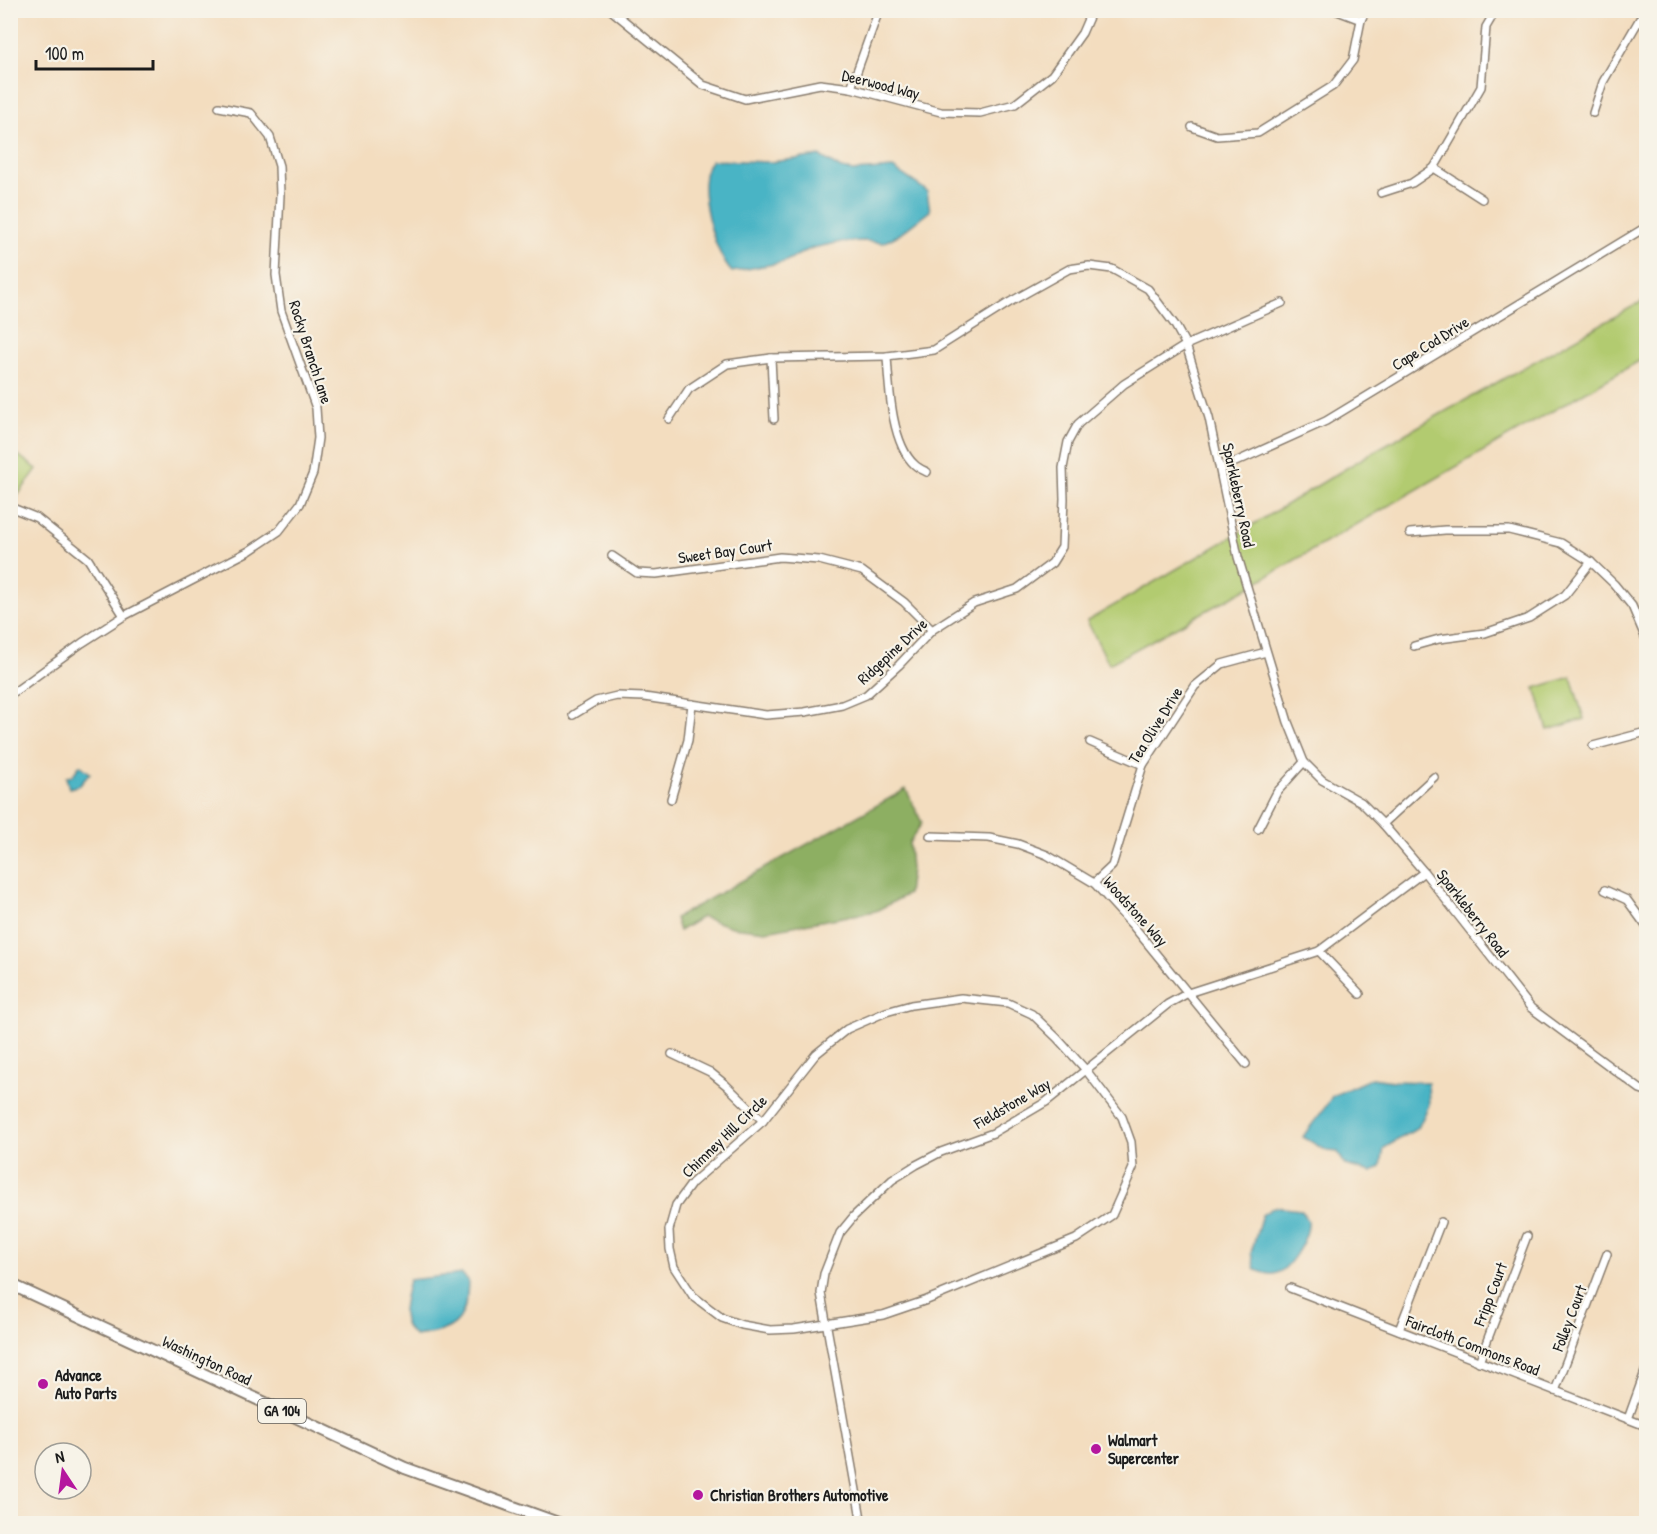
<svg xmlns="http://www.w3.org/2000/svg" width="1657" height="1534" viewBox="0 0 1657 1534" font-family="'Patrick Hand',sans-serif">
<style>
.green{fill:#b2cb70;stroke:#677446;stroke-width:1.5}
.forest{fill:#8daf62;stroke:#54663f;stroke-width:1.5}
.water{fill:#48b4c5;stroke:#326870;stroke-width:1.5}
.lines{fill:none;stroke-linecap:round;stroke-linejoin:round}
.minor-casing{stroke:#887c6e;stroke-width:10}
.primary-casing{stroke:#887c6e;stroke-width:14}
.minor{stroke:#fff;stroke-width:7}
.primary{stroke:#fff;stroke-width:10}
.poi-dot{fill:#b5179e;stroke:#f7f3e8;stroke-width:2}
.labels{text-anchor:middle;stroke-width:4.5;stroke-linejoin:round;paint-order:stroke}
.shield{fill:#f7f3e8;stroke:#5e5c59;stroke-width:1.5}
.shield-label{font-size:15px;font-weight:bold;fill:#1c1c1c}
.street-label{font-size:16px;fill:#1c1c1c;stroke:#f7f3e8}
.poi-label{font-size:16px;font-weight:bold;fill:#1c1c1c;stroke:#f7f3e8;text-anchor:start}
</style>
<rect width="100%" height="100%" fill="#f7f3e8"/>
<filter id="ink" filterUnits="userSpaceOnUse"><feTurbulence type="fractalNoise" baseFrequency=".0167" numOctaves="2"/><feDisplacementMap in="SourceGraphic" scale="12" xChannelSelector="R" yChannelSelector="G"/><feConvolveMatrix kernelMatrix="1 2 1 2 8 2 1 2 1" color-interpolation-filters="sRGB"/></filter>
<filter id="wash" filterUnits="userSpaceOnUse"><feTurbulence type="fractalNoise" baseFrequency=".008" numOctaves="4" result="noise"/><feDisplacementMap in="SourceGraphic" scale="24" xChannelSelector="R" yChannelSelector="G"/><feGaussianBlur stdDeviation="1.35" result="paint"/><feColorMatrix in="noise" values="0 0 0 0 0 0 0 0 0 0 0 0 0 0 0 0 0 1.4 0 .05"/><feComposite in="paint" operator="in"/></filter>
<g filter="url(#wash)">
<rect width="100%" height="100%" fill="#f3ddbf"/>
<!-- green -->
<g class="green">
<path d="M1646,299V357L1233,596L1109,664L1087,621L1254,524L1378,449Z"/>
<path d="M11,450L37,469L13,502L10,501Z"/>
<path d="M1571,677L1584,719L1548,730L1535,688Z"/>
</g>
<!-- forest -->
<path class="forest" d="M906,789L922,823L909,843L911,869L908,894L876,911L766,931L732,927L702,917L679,931L675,918Z"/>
<!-- water -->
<g class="water">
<path d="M820,156L841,169L854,171L893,168L927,191L930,211L900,234L883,243L865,241L841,242L812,248L784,262L732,272C714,254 692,179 712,160L770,162Z"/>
<path d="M80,765L90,773L80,785L69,788L66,777L72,776Z"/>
<path d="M1372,1078L1393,1081L1428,1082L1429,1105L1418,1128L1384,1148L1381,1166L1372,1172L1345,1165L1338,1152L1327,1151L1303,1137C1312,1122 1325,1111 1332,1096Z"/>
<path d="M1274,1207L1301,1210C1304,1214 1307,1217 1308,1222C1310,1236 1288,1273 1273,1274C1268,1275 1260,1271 1255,1270L1251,1253L1262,1215Z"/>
<path d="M462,1274L468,1280C467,1322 456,1331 415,1336C395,1323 405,1299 409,1280Z"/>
</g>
</g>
<g filter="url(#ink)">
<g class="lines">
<!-- minor casing -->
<g class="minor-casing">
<g id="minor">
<path d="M611,10L703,85L745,99L820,84L851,88L941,112L980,113L1015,104L1052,75L1082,33L1092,10"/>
<path d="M1335,10L1361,20"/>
<path d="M851,88L879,10"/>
<path d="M1593,113L1603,82L1645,10"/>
<path d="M1192,127L1217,136L1258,133L1333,86L1353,60L1361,20L1366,10"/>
<path d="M1434,168L1482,199"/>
<path d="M1381,193L1412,183L1434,168L1481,87L1486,27L1496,10"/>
<path d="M887,356C889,386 891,444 915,465C918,468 923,470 927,472"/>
<path d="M771,358L774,419"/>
<path d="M669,419L689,389L727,364L771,358L887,356L934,350L1010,302L1069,269L1089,266L1112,269L1148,289L1175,325L1186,345L1209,418L1238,557L1288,722L1304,762L1322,780L1361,802L1383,824L1424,872L1531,1008L1640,1089L1646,1091"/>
<path d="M1220,469L1326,421L1646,227"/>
<path d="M10,507L37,518L88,559L124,616"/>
<path d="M1410,533L1445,530H1509L1561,543L1591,562L1614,584L1632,606L1646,639"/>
<path d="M612,556L637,573L656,574L780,557L819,560L862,571L904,602L932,630"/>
<path d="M1414,646L1439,639L1485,633L1529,618L1565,595L1591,562"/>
<path d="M10,695L82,643L124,616L249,551L279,531L300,504L313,473L318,438L316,408L281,311L276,275L280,195L279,166L270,137L251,113L219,107"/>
<path d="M573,715L596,701L617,696L644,697L766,715L805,712L842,705L866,695L899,665L932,630L974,603L1017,589L1052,563L1062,547L1064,499L1063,468L1068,442L1078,424L1124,384L1186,345L1282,303"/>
<path d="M1090,742L1143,765"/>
<path d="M1593,746L1646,732"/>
<path d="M671,799L688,740L692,704"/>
<path d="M1383,824L1434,777"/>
<path d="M1258,829L1277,792L1304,762"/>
<path d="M930,836L989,838L1018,844L1047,855L1094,883L1134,927L1246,1064"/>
<path d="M1094,883L1112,866L1143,765L1195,686L1222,664L1266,652"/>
<path d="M1605,890L1627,900L1646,926"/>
<path d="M1319,951L1360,994"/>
<path d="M961,998L1008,1003L1032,1014L1057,1038L1086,1070L1122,1117L1131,1142L1133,1168L1112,1215L1076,1239L927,1300L883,1315L794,1329L770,1330L742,1325L722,1318L693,1296L674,1267L670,1249L669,1230L676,1205L692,1183L763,1121L816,1054L847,1029L886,1012L911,1005Z"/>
<path d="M672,1054L710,1072L726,1085L763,1121"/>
<path d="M1290,1288L1646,1426"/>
<path d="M1399,1330L1441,1222"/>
<path d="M1479,1362L1527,1236"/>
<path d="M1555,1391L1607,1254"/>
<path d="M1628,1419L1646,1369"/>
<path d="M862,1524L821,1293L824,1274L840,1233L854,1216L892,1180L916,1165L941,1152L993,1133L1046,1102L1168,1004L1188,993L1319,951L1424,872"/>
<path d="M1645,1524L1646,1521"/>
</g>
</g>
<!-- primary casing -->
<g class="primary-casing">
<path id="primary" d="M10,1284L405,1468L561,1524"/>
</g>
<!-- minor -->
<use href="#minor" class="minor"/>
<!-- primary -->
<use href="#primary" class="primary"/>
</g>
</g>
<!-- markers -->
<g class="poi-dot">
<circle cx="43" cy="1384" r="6"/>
<circle cx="1096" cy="1449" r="6"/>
<circle cx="698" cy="1495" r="6"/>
</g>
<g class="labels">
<!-- shield labels -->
<rect class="shield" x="258" y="1399" width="48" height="24" rx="4.5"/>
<g class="shield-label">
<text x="282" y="1416">GA 104</text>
</g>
<!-- street labels -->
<g class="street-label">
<text transform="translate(881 84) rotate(14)" y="6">Deerwood Way</text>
<text transform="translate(1430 343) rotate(-32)" y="6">Cape Cod Drive</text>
<text transform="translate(311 352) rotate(72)" y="6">Rocky Branch Lane</text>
<text transform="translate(1239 495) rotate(78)" y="6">Sparkleberry Road</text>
<text transform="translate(725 551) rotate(-8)" y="6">Sweet Bay Court</text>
<text transform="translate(892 651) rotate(-43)" y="6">Ridgepine Drive</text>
<text transform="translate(1155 725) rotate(-58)" y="6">Tea Olive Drive</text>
<text transform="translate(1136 911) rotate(48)" y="6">Woodstone Way</text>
<text transform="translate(1473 913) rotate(52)" y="6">Sparkleberry Road</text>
<text transform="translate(1012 1103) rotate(-30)" y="6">Fieldstone Way</text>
<text transform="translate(724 1136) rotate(-44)" y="6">Chimney Hill Circle</text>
<text transform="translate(1490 1294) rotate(-69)" y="6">Fripp Court</text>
<text transform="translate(1569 1318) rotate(-69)" y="6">Folley Court</text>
<text transform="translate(1473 1345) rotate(21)" y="6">Faircloth Commons Road</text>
<text transform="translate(207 1360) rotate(25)" y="6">Washington Road</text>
</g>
<!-- poi labels -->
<g class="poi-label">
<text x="55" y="1381">Advance<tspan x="55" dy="18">Auto Parts</tspan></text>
<text x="1108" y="1446">Walmart<tspan x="1108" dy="18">Supercenter</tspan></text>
<text x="710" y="1501">Christian Brothers Automotive</text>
</g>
</g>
<!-- margin -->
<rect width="1657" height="1534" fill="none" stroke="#f7f3e8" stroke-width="36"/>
<!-- north arrow -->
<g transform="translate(63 1471) rotate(347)"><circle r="28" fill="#f7f3e8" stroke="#9f9d96" stroke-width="1.5"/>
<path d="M0-4.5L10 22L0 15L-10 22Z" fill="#b5179e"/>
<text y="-9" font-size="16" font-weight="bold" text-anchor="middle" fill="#1c1c1c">N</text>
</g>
<!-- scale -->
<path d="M36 60v9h117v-9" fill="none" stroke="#1c1c1c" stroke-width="3"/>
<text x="45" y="60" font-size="18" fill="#1c1c1c" stroke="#f7f3e8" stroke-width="4.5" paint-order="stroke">100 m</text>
</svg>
